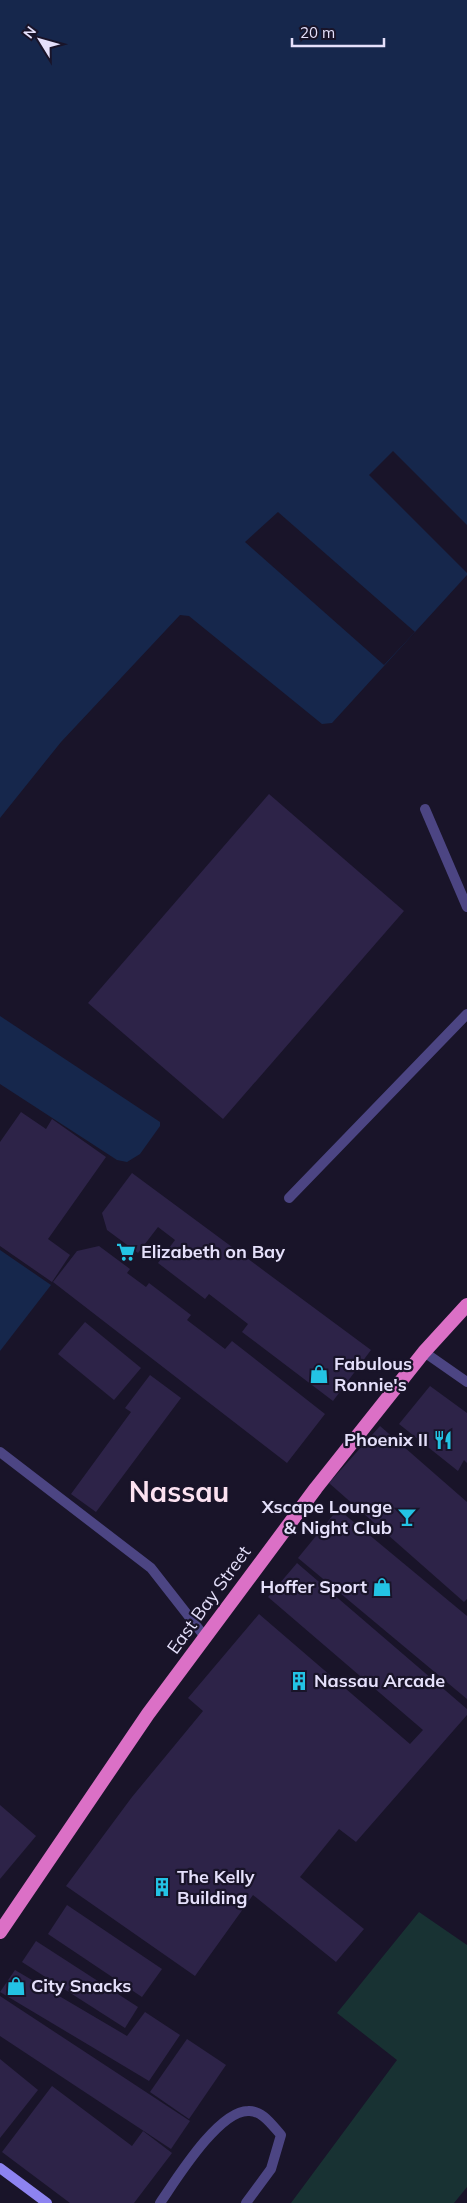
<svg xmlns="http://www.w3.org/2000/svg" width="467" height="2203" viewBox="0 0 467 2203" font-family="Mulish,sans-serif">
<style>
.green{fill:#183233}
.water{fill:#16274c}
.pier{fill:#191429}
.building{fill:#2d2348}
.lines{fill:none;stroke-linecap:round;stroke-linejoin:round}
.service{stroke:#4c4583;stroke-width:10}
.minor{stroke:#4c4583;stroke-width:10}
.secondary{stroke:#8d83f0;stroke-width:10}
.trunk{stroke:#db70c6;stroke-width:14}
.labels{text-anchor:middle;stroke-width:4.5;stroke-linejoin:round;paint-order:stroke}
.poi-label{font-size:18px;font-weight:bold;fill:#e5e0fb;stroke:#191429;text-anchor:start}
.street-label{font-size:18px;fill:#e5e0fb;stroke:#191429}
.town-label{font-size:28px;font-weight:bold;fill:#fce2f1;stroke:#191429}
</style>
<rect width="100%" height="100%" fill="#191429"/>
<!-- green -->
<path class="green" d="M419,1912L467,1945V2187L454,2203H291L397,2060L337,2013Z"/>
<!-- water -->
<g class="water">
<path d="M0,0H467V575L332,723L322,724L189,616L180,615L61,742L0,818Z"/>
<path d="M0,1016L160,1122V1126L140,1154L127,1162L117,1160L0,1084Z"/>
<path d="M0,1250L51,1285L0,1351Z"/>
</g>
<!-- pier -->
<g class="pier">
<path d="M393,451L467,525V573L369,475Z"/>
<path d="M278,512L415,632L384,665L245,542Z"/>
</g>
<!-- building -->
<g class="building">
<path d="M269,794L404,911L223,1119L88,1003Z"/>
<path d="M21,1112L46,1129L52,1119L106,1157L48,1239L70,1255L52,1282L0,1246V1142Z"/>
<path d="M132,1173L371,1350L333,1401L242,1332L248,1324L209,1294L205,1299L158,1263L175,1240L158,1227L138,1253L107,1230L102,1213Z"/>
<path d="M99,1246L130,1269L127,1273L146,1287L149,1283L191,1315L187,1320L225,1349L232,1341L325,1414L287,1463L53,1282L77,1251Z"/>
<path d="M85,1322L141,1368L114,1400L58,1354Z"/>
<path d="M150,1375L181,1398L96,1512L71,1494L131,1412L125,1408Z"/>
<path d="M430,1386L467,1413V1463L464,1460L458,1471L399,1424Z"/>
<path d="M380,1426L467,1502V1599L464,1602L329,1483Z"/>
<path d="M338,1509L467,1616V1699L298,1558Z"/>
<path d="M297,1563L467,1709V1715L356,1842L339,1829L300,1877L364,1929L336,1962L253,1895L195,1976L66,1886L132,1797L203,1711L188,1698L259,1614L410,1744L423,1730L268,1597Z"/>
<path d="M0,1805L36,1836L0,1879Z"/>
<path d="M67,1905L162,1969L142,1997L48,1934Z"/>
<path d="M36,1941L138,2007L125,2028L22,1962Z"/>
<path d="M15,1970L127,2036L145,2012L180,2035L149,2081L0,1992Z"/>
<path d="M0,1996L190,2121L171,2149L0,2036Z"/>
<path d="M187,2039L226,2065L189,2119L150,2092Z"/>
<path d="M0,2059L38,2090L0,2138Z"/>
<path d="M52,2086L132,2146L143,2131L172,2153L134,2203H70L2,2152Z"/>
</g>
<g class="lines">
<!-- service -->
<g class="service">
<path d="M425,809L467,907"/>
<path d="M289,1198L467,1014"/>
<path d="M0,1452L151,1568L205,1637"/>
<path d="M160,2203C176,2180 218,2111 248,2111C262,2110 272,2125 281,2135L271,2169L246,2203"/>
</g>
<!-- minor -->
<path class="minor" d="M424,1352L467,1382"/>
<!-- secondary -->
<path class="secondary" d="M0,2168L47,2203"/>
<!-- trunk -->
<path class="trunk" d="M0,1932L148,1714L316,1488L424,1352L467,1305"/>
</g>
<!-- icons -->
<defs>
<g id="supermarket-bare" transform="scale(1.5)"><path d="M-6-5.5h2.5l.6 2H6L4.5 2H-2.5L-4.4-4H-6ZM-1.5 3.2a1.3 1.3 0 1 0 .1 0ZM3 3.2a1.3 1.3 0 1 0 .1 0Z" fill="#23c3e4" stroke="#191429" stroke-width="2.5" paint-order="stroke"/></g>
<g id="shop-bare" transform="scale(1.5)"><path d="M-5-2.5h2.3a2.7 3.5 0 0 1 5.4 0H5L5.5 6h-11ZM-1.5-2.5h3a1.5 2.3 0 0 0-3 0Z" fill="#23c3e4" stroke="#191429" stroke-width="2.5" paint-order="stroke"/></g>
<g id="restaurant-bare" transform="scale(1.5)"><path d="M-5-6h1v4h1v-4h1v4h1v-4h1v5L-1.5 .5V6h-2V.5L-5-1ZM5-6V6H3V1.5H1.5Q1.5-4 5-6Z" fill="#23c3e4" stroke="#191429" stroke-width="2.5" paint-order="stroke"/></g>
<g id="bar-bare" transform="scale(1.5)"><path d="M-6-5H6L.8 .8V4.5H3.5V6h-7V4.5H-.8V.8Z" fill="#23c3e4" stroke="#191429" stroke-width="2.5" paint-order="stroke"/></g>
<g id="building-bare" transform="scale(1.5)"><path d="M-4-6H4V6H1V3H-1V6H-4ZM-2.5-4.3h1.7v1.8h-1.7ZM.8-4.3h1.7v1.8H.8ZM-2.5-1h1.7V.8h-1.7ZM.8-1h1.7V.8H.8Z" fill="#23c3e4" stroke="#191429" stroke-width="2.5" paint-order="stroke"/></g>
</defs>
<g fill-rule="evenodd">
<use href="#supermarket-bare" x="126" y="1252"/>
<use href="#shop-bare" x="319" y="1374"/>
<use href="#restaurant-bare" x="443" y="1440"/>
<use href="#bar-bare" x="407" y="1517"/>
<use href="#shop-bare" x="382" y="1587"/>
<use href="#building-bare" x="299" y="1681"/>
<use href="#building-bare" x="162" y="1887"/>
<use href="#shop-bare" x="16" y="1986"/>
</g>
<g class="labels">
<!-- poi labels -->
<g class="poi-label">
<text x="141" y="1258">Elizabeth on Bay</text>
<text x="334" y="1370">Fabulous<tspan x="334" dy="21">Ronnie's</tspan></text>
<text x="428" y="1446" text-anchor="end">Phoenix II</text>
<text x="392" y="1513" text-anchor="end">Xscape Lounge<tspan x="392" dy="21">&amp; Night Club</tspan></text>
<text x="367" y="1593" text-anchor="end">Hoffer Sport</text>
<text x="314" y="1687">Nassau Arcade</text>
<text x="177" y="1883">The Kelly<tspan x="177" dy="21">Building</tspan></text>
<text x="31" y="1992">City Snacks</text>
</g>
<!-- street labels -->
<g class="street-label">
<text transform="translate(209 1600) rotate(-54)" y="6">East Bay Street</text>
</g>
<!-- town labels -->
<g class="town-label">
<text x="179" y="1502">Nassau</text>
</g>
</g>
<!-- north arrow -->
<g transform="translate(40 40) rotate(307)" stroke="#191429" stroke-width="4" paint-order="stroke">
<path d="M0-4L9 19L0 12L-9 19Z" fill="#e5e0fb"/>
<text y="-8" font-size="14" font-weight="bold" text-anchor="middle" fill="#e5e0fb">N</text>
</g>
<!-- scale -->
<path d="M292 38v8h92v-8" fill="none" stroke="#e5e0fb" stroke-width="2.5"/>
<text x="300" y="38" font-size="15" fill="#e5e0fb" stroke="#191429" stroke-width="4" paint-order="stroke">20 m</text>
</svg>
